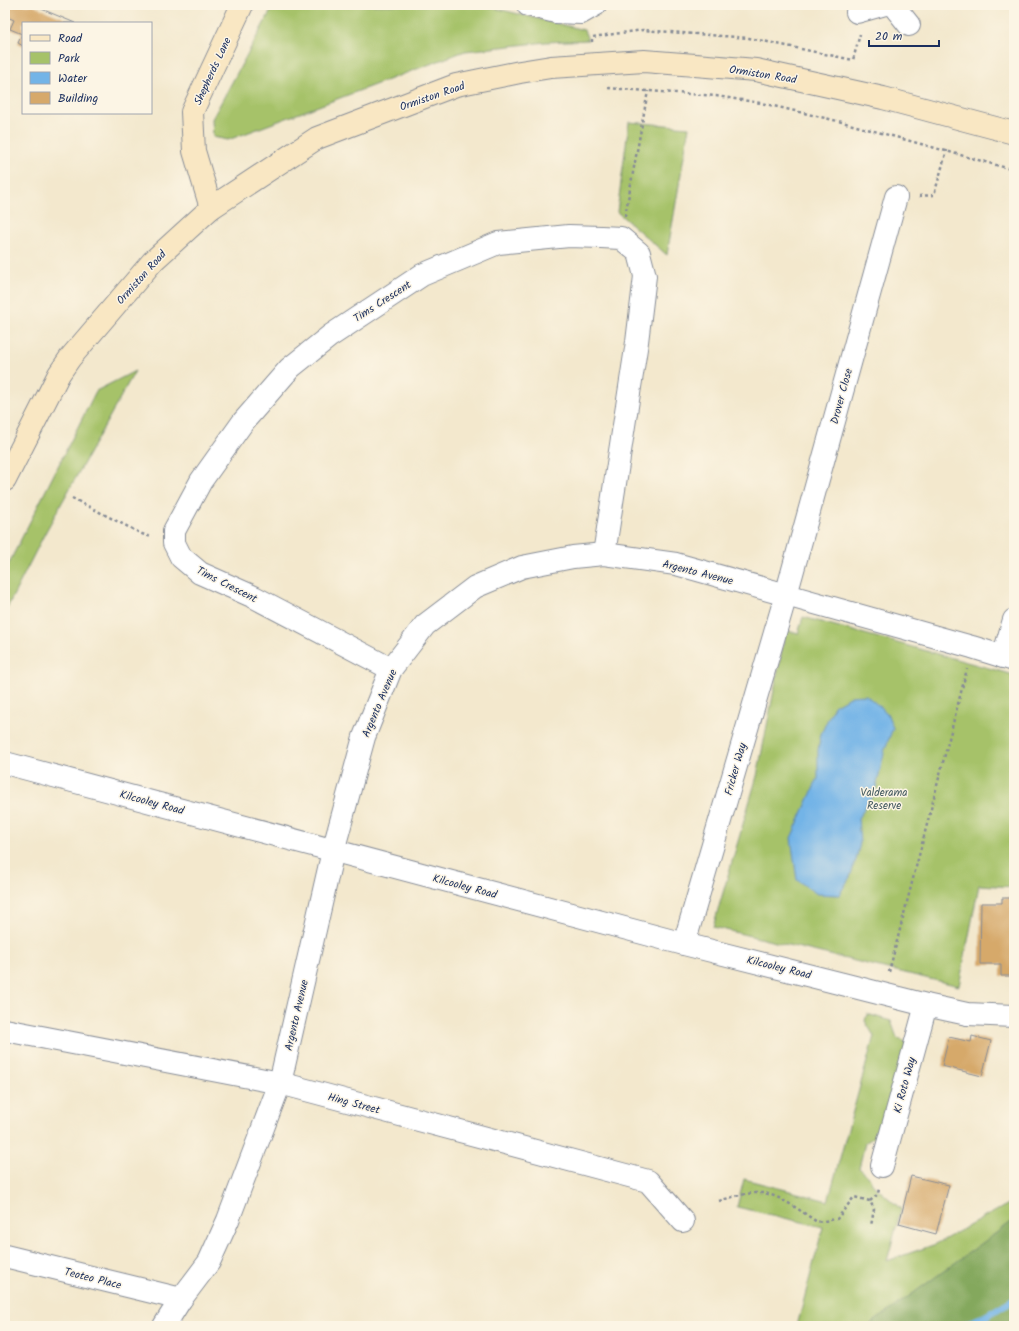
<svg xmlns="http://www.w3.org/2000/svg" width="1019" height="1331" viewBox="0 0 1019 1331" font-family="Kalam,sans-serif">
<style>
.green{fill:#a6c269;stroke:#607864}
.forest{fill:#84a85d;stroke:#506c5e}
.water{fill:#73b4e7;stroke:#4772a2}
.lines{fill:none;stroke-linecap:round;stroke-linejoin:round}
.stream{stroke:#73b4e7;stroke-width:7}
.building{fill:#d6a96b}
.street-casing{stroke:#878c96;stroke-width:24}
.secondary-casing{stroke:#878c96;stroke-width:24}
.path{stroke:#878c96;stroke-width:2.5;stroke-dasharray:3 3;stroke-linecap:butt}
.street{stroke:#fff;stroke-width:22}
.secondary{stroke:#f9e7c3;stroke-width:22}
.labels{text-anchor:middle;stroke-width:3;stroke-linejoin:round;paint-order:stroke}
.street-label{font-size:11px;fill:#1b2f5e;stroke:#fcf5e5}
.park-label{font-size:11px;fill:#455b61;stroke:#fcf5e5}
</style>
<rect width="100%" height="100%" fill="#fcf5e5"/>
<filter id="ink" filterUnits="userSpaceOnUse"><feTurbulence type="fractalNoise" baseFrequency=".025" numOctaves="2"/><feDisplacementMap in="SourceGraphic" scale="8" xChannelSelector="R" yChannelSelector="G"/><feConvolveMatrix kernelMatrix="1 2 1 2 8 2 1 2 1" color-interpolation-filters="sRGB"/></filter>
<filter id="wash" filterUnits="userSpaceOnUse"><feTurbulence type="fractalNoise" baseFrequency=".012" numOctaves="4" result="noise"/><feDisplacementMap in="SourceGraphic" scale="16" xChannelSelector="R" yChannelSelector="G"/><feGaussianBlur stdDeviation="0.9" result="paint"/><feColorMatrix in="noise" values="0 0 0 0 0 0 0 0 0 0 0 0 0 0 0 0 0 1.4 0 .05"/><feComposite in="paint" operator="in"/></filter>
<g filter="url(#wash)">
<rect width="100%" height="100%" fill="#f3e8cd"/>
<!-- green -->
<g class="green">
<path d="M274,5H482L584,30L588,40L546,42L465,51L228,140L213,137L212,119Z"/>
<path d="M629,122L689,127L667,255L617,212Z"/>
<path d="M135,371L45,533L5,612V571L96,391Z"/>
<path d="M803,617L1014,675V887L979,885L959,986L713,927L757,776L786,630L798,634Z"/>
<path d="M867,1014L891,1021L897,1038L907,1043L883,1131L865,1143L859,1168L870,1178L873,1185L901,1209L887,1261L936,1244L1014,1201V1326H797L823,1227L737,1207L744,1179L828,1201L874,1036L865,1021Z"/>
</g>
<!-- forest -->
<path class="forest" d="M1014,1220V1326H868Z"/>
<!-- water -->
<path class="water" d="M866,695L887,713L893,728L885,749L875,792L858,818L860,843L856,860L850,877L839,895L817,894L797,880L791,838L818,778V750L821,734L834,706L851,696Z"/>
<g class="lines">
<!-- stream -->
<path class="stream" d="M960,1326L986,1316L1014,1299"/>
</g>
<g id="blocks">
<!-- building -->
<g class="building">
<path d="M7,5H32L75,23H23V46L18,43L22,34L10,29L14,20L5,16V9Z"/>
<path d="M1002,898H1014V976H1001V964H980L981,903H1002Z"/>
<path d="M972,1036L991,1041L982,1076L942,1066L949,1037L971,1042Z"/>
<path d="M911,1176L949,1185L936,1234L899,1224Z"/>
</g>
</g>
</g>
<g filter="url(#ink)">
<use href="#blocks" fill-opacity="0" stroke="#878c96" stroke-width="1"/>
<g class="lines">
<!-- street casing -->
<g class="street-casing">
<g id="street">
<path d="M528,5L556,12L581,13L595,5"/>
<path d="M893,5L909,25"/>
<path d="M857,12L882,5"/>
<path d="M1003,657L1014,620"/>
<path d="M391,669L254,597L200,573L181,557L174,543V531L201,481L243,422L290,368L330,336L422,275L498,243L569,236L601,237L621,238L639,253L645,276L637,342L604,554"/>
<path d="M5,763L684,944L926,1005L967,1014L1014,1016"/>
<path d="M684,944L786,595L896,197"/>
<path d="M5,1030L280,1083L648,1181L683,1221"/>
<path d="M882,1166L926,1005"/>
<path d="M5,1256L181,1299"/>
<path d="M164,1326L181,1299L209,1262L228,1220L280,1083L333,851L364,737L391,669L425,625L475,587L522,567L573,557L604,554L676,564L972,647L1014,660"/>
</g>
</g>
<!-- secondary casing -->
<g class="secondary-casing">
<g id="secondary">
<path d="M211,208L194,151L192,112L242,5"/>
<path d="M5,480L59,374L70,358L153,261L211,208L317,138L456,85L520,72L551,67L644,61L695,65L756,70L883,98L1014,133"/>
</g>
</g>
<!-- path -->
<g class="path">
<path d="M592,42V37L643,30L749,38L853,60L860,34"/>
<path d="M608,88L716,96L761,103L842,122L1014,170"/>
<path d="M919,196L934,195L947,150"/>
<path d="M625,216L648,91"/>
<path d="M72,498L142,534L151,537"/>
<path d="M889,972L967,669"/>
<path d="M719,1201C732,1197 748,1192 762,1193C778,1194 804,1213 817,1222L837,1219L854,1197L870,1201L874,1209L871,1226"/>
<path d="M870,1201L878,1194L879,1188"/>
</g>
<!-- street -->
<use href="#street" class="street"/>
<!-- secondary -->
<use href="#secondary" class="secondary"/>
</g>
</g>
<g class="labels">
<!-- street labels -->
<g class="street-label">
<text transform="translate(212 71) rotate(-65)" y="4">Shepherds Lane</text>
<text transform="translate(763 74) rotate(9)" y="4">Ormiston Road</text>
<text transform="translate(432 96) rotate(-19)" y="4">Ormiston Road</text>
<text transform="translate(141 277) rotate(-48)" y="4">Ormiston Road</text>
<text transform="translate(382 301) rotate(-33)" y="4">Tims Crescent</text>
<text transform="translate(841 396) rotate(-75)" y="4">Drover Close</text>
<text transform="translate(698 572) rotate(14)" y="4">Argento Avenue</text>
<text transform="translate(227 584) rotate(27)" y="4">Tims Crescent</text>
<text transform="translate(379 703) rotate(-67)" y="4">Argento Avenue</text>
<text transform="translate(735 769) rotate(-74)" y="4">Fricker Way</text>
<text transform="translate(152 802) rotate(15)" y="4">Kilcooley Road</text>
<text transform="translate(465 886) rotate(15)" y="4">Kilcooley Road</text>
<text transform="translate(779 967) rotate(14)" y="4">Kilcooley Road</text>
<text transform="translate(296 1015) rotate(-77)" y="4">Argento Avenue</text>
<text transform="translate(904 1085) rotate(-75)" y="4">Ki Roto Way</text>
<text transform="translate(354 1103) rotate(15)" y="4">Hing Street</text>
<text transform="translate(93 1278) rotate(14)" y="4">Teoteo Place</text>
</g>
<!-- park labels -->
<g class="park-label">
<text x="884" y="796">Valderama<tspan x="884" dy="13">Reserve</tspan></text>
</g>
</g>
<!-- margin -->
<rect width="1019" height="1331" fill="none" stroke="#fcf5e5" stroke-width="20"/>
<!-- legend -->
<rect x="22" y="22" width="130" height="92" fill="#fcf5e5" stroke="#a2a6af"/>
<rect x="30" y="35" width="20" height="6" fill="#f9e7c3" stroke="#a2a6af"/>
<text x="58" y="42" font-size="12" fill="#1b2f5e">Road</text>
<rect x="30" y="52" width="20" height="12" fill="#a6c269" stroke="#a2a6af"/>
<text x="58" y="62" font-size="12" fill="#1b2f5e">Park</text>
<rect x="30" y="72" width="20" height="12" fill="#73b4e7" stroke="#a2a6af"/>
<text x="58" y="82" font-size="12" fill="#1b2f5e">Water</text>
<rect x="30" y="92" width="20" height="12" fill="#d6a96b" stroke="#a2a6af"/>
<text x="58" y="102" font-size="12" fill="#1b2f5e">Building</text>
<!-- scale -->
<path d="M869 40v6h70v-6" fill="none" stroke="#1b2f5e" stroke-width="2"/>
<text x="875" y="40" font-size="12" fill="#1b2f5e" stroke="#fcf5e5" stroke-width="3" paint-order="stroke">20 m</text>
</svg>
